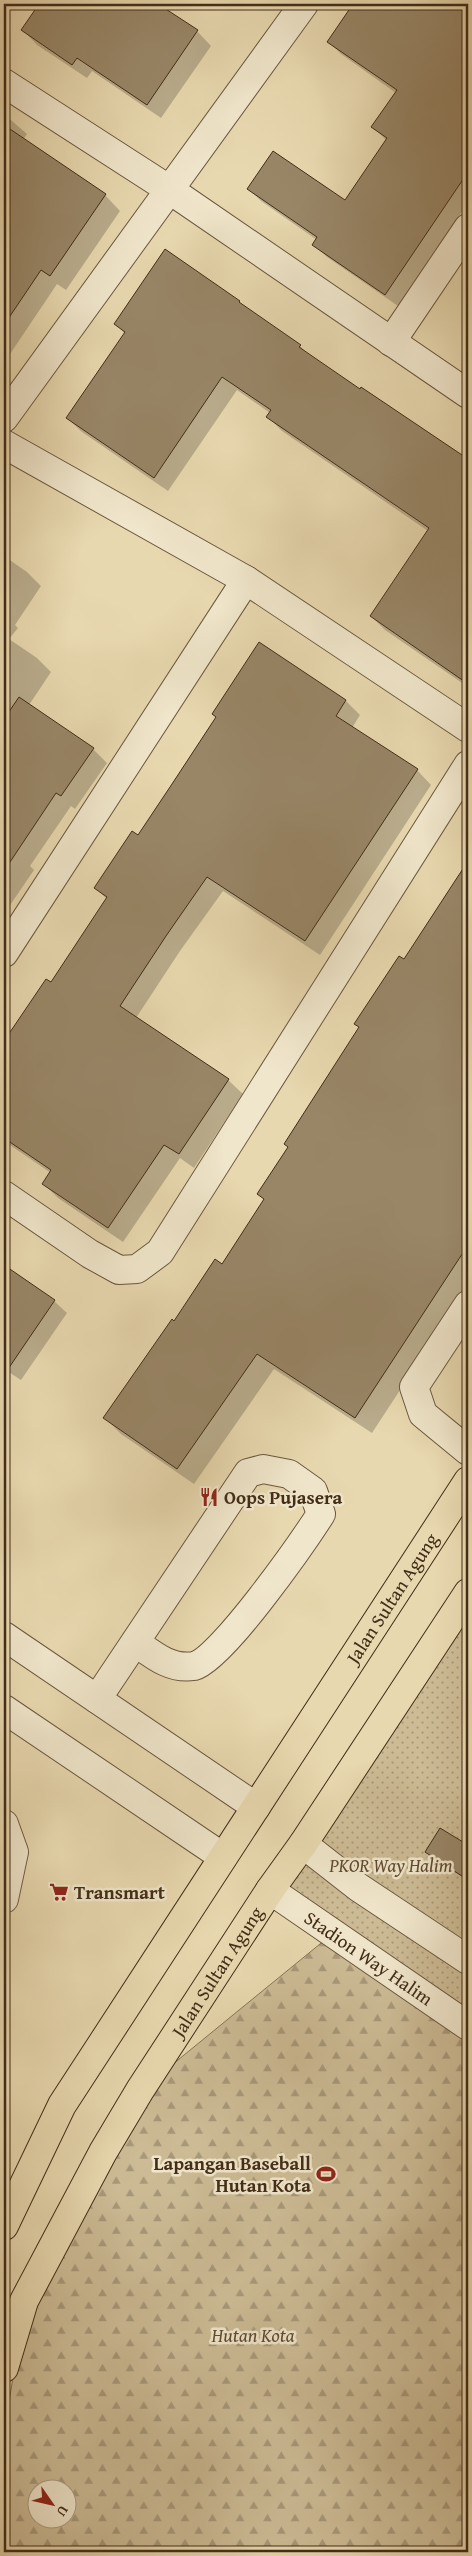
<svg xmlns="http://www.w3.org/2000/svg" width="472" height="2556" viewBox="0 0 472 2556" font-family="'Gentium Book Plus',serif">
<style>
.forest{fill:url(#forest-firs);stroke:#877456;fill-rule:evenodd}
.park{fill:url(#park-dots);stroke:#877456}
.shadow{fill:#0003}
.building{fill:#988667;stroke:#422d18}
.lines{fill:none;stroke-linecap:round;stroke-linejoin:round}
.minor-casing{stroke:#6c583e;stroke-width:30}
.major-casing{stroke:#422d18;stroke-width:30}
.minor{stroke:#f0e6cb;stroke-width:28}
.major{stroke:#e8d8af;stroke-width:28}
.labels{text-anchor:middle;stroke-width:5;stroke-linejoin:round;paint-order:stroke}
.poi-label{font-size:19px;font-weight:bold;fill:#422d18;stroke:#f0e6cb;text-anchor:start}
.street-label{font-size:19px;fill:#422d18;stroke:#f0e6cb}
.park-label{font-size:19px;font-style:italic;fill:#5e4931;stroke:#f0e6cb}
</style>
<defs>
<pattern id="forest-firs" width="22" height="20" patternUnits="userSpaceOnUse" patternTransform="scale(1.25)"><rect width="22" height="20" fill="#ccbb95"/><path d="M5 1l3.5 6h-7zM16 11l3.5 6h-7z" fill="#a79879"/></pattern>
<pattern id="park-dots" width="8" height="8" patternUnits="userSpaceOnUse" patternTransform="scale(1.25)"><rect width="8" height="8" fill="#ccbb95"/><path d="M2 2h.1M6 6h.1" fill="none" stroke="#a79879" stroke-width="1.8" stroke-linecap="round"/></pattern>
</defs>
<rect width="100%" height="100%" fill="#e8d8af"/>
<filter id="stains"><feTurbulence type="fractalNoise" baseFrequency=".004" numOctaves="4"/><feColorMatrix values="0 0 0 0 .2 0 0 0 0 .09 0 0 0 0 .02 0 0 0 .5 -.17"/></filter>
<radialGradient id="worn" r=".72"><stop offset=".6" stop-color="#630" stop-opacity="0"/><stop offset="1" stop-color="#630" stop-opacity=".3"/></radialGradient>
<!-- forest -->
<path class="forest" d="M342,1926L468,1994V2552H4V2432L25,2305L140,2091ZM38,2488H68V2518H38Z"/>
<!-- park -->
<path class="park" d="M468,1607V2018L278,1889Z"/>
<!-- shadow -->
<g class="shadow">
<path d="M41,4H156L197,31L211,46L161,118L92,71L87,78L37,45L23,30Z"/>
<path d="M355,4H468V203L398,306L327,257L314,245L317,240L261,201L249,189L345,202L387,141L373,127L396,93L341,54L329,42Z"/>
<path d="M4,114L27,134L23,140L105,195L120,211L66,290L57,284L4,363Z"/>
<path d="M166,251L300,346L312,358L468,461V687L385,630L371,616L428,531L282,431L268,417L270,413L237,390L168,491L82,432L67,418L125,334L116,324Z"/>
<path d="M4,556L27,572L41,586L15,625L18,628L9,639L37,658L51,672L29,705L93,749L107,763L75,809L71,806L30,866L34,870L4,914Z"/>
<path d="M346,701L360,715L352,728L417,770L431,785L320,955L223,891L180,951L136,1018L228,1080L243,1094L194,1168L180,1158L123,1242L58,1198L44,1184L51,1173L4,1141V1044L46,980L51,984L107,899L95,888L138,837Z"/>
<path d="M468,864V1286L372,1433L274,1369L194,1484L121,1434L105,1418L175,1322L223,1265L265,1200L259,1194L405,960Z"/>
<path d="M4,1267L54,1301L67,1313L21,1380L4,1369Z"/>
<path d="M440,1830L468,1847V1881L426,1852Z"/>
</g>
<!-- building -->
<g class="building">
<path d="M39,4H158L198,30L147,105L77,58L72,65L21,30Z"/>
<path d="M353,4H468V172L385,295L312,245L317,237L247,189L273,151L345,200L387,138L371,127L397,90L327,42Z"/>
<path d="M4,125L106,194L50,276L41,270L4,325Z"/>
<path d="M165,249L240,301L239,302L301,345L299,347L360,389L361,387L468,459V684L370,616L429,528L266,417L271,410L222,377L154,478L66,418L125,332L114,324Z"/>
<path d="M259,642L346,700L336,716L418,769L305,941L207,877L166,936L120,1006L229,1079L179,1154L164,1145L108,1228L42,1184L51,1170L4,1138V1041L46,979L51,982L107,897L94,888L132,831L138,835L172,784L216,717L212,714Z"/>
<path d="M19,697L94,748L61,796L56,793L4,871V719Z"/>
<path d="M468,861V1245L355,1418L257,1354L177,1469L103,1418L172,1319L174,1321L215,1259L222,1264L264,1199L257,1194L288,1147L284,1144L359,1027L354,1024L399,956L404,959Z"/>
<path d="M4,1265L55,1300L4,1375Z"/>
<path d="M440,1828L468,1845V1880L425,1852Z"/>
</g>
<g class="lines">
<!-- minor casing -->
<g class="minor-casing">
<g id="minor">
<path d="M4,83L170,190L468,394"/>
<path d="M391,342L468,228"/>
<path d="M4,418L304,4"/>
<path d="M4,444L246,580L468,728"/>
<path d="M4,953L246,580"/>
<path d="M4,1195L90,1254L119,1270L137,1269L160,1252L468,765"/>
<path d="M468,1305L414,1387L423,1414L468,1451"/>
<path d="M4,1636L256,1807"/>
<path d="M97,1699L248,1473L263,1469L289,1474L313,1491L321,1514C303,1542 221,1660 194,1666C170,1670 152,1654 135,1642"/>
<path d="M4,1709L223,1857"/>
<path d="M4,1824L14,1852L4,1899"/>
<path d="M303,1844L358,1887L468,1960"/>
<path id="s1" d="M270,1890L468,2026"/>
</g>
</g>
<!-- major casing -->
<g class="major-casing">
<g id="major">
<path id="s2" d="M4,2226L62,2105L468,1481"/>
<path id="s3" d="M4,2368L24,2301L103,2152L140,2090L270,1890L303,1844L468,1593"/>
</g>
</g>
<!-- minor -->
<use href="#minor" class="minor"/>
<!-- major -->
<use href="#major" class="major"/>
</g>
<!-- icons -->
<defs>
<g id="restaurant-bare" transform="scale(1.5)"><path d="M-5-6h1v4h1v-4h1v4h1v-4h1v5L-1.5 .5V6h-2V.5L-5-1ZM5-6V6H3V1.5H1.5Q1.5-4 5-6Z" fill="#8f2418" stroke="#f0e6cb" stroke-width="2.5" paint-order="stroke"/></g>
<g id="supermarket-bare" transform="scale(1.5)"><path d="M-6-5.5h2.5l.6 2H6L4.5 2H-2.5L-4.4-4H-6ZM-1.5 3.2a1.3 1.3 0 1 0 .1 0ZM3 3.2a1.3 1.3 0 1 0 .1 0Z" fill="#8f2418" stroke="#f0e6cb" stroke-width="2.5" paint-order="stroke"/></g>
<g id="stadium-bare" transform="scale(1.5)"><path d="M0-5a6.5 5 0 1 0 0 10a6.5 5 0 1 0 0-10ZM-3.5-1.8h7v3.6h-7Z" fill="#8f2418" stroke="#f0e6cb" stroke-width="2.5" paint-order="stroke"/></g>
</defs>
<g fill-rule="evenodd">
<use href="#restaurant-bare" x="209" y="1497"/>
<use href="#supermarket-bare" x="59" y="1892"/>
<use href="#stadium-bare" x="326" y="2174"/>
</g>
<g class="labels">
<!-- poi labels -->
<g class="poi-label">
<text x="224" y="1504">Oops Pujasera</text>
<text x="74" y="1899">Transmart</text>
<text x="311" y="2170" text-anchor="end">Lapangan Baseball<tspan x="311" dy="22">Hutan Kota</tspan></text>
</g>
<!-- street labels -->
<g class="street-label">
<text dy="7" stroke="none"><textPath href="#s2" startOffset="739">Jalan Sultan Agung</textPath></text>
<text dy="7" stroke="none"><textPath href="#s1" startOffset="120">Stadion Way Halim</textPath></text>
<text dy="7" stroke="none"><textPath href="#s3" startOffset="452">Jalan Sultan Agung</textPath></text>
</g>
<!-- park labels -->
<g class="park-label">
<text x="391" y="1872">PKOR Way Halim</text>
<text x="253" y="2342">Hutan Kota</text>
</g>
</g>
<!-- margin -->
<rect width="472" height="2556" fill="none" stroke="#e8d8af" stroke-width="20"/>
<rect x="5" y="5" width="462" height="2546" fill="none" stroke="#422d18" stroke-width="2.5"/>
<rect x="10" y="10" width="452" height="2536" fill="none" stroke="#422d18"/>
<!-- north arrow -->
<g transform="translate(52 2504) rotate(124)"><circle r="24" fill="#f0e6cb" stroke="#aa9c83"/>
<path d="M0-4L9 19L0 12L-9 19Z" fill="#8f2418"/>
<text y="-8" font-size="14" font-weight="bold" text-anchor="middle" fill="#422d18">U</text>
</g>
<rect width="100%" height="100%" filter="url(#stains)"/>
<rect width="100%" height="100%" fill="url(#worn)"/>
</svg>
